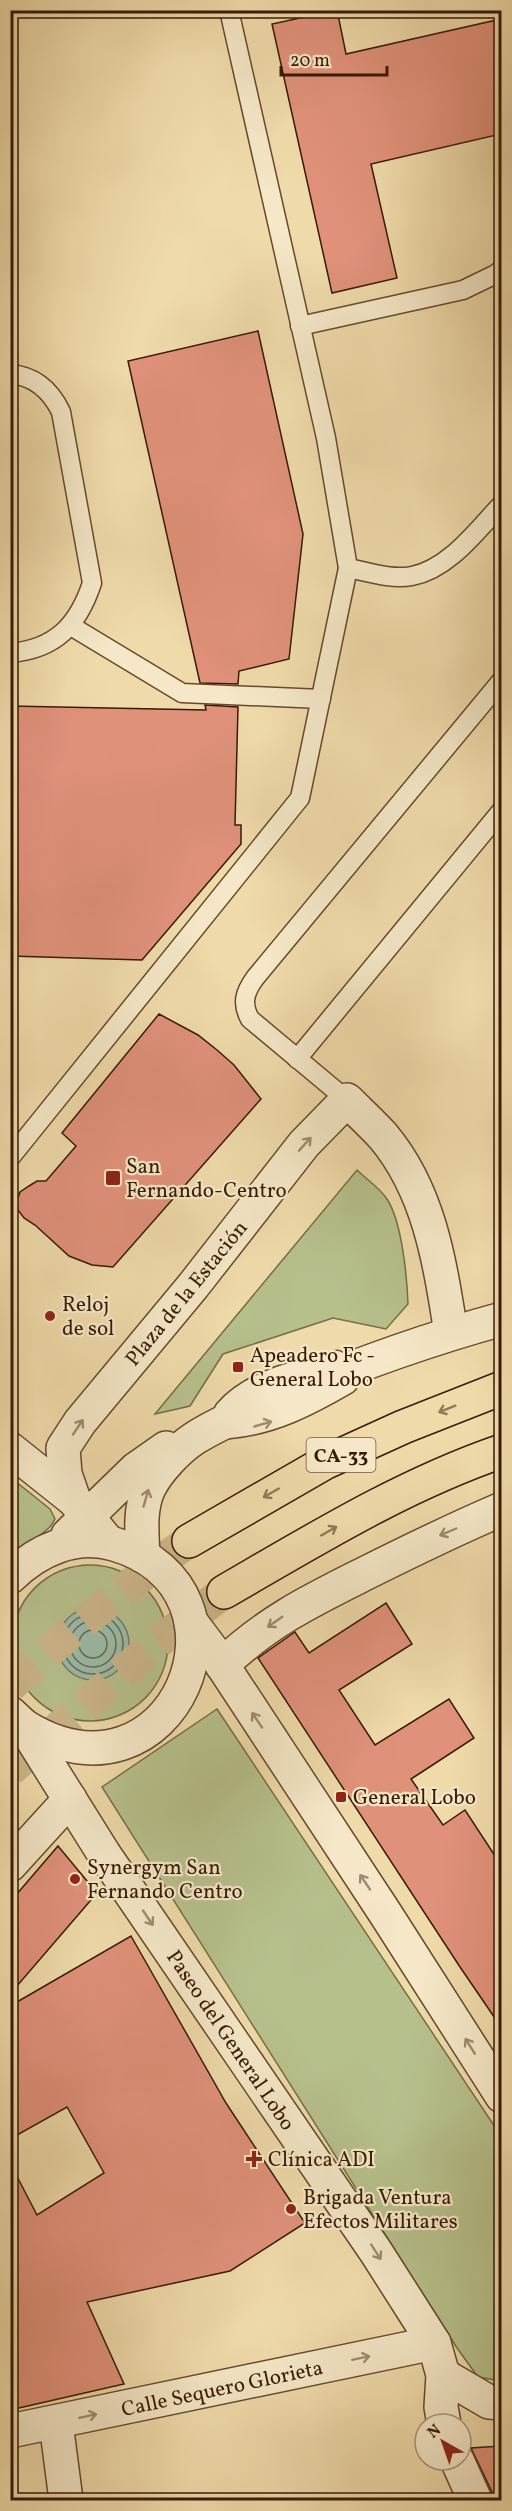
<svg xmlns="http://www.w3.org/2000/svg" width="512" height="2511" viewBox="0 0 512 2511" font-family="Vollkorn,serif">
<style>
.green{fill:#b6c08b;stroke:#766d48;stroke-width:1.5}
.water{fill:#9abba7;stroke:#727b66;stroke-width:1.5}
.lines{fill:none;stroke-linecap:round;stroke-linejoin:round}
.shore{stroke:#686a56;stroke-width:1.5}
.building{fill:#e0917a;stroke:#361a04;stroke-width:1.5}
.motorway-tunnel{stroke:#cab488;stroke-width:33;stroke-dasharray:33 16;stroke-linecap:butt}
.service-casing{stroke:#644a2d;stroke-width:21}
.minor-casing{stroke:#644a2d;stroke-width:36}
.tertiary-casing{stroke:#644a2d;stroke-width:36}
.motorway-casing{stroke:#361a04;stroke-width:36}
.service{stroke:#f5e7c7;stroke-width:18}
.minor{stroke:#f5e7c7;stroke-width:33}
.tertiary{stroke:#f5e7c7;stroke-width:33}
.motorway{stroke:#efdaa9;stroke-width:33}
.oneway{stroke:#9f8b6f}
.oneway2{stroke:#927a56}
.poi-dot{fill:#8f2418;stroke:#f5e7c7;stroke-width:2}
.labels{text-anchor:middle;stroke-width:4.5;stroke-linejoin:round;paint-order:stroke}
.shield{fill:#f5e7c7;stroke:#6f583e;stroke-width:1.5}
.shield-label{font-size:20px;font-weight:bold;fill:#361a04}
.poi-label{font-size:21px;fill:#361a04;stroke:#f5e7c7;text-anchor:start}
.street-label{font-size:21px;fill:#361a04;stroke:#f5e7c7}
</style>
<rect width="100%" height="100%" fill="#efdaa9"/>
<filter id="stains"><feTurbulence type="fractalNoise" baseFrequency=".00333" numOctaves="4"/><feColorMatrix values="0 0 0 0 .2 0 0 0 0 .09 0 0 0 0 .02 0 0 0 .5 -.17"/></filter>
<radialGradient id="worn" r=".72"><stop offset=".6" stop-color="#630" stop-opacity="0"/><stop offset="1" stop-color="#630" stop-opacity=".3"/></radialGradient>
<!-- green -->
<g class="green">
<path d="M357,1170C366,1179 380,1188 387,1199C402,1222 407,1277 408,1304L386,1329L333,1318L223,1354L190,1406L155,1414Z"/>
<path d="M10,1477L50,1509L55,1519L50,1527L11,1559Z"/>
<circle cx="90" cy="1643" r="78"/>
<path d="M217,1709L501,2136V2381L478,2377L457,2348L102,1787Z"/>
</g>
<!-- water -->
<circle class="water" cx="93" cy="1644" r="36"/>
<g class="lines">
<!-- shore -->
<g class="shore">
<circle cx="93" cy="1644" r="30"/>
<circle cx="93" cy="1644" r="23"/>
<circle cx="93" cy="1644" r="14"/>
</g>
</g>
<!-- building -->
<g class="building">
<path d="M337,10L346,54L501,19V134L371,164L397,278L332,293L272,24Z"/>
<path d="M258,331L303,534L289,659L239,671L238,684L200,683L128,361Z"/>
<path d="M205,705L238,707L235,825H241V844L142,960L10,956V706L206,710Z"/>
<path d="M159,1014L198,1035L217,1050L234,1065L261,1099L113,1267L92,1265L69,1256L35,1225L24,1218L18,1210L17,1201L20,1192L29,1186L37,1181H46L76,1146L62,1133Z"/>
<path d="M386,1603L412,1644L339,1690L375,1745L449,1699L474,1738L411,1779L443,1825L465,1810L501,1865V2027L460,1967L258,1658L295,1632L309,1653Z"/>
<path d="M58,1846L97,1893L10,1994V1902Z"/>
<path d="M131,1936L226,2103L305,2223L230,2271L87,2302L124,2384L10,2410V2163L37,2215L104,2173L67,2107L10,2139V2006Z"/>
<path d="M501,2446V2500H494L492,2492L471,2448Z"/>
</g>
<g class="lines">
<!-- motorway-tunnel -->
<g class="motorway-tunnel">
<path d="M10,1686C67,1634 126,1586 189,1541"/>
<path d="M10,1770L153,1646L224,1592"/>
</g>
<!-- service casing -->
<g class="service-casing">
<g id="service">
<path d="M300,326L463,290L496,274L502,269"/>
<path d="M10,374C35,376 51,391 61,412L92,583C78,625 56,649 10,653"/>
<path d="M348,568C368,572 391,580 412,576C449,569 477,530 502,504"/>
<path d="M71,626L182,693L321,699"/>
<path d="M297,1059L502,810"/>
<path d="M347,1100L250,1019C241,1003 245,992 255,978L502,680"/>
<path d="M10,1158L300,798L348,568L326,438L229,10"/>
<path d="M224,1410C250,1379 299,1369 337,1360"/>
<path d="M230,1429C274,1425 310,1406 348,1384"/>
</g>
</g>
<!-- minor casing -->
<g class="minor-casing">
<g id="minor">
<path d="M74,1500L65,1474L63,1448L80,1422L193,1286L304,1144L347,1100C359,1112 372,1124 383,1136C430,1192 440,1264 451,1333"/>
<path d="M68,1535L136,1469L166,1448"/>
<path d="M143,1556C142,1534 139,1509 149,1488C158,1470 178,1449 195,1438C224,1420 258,1407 290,1393C359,1364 429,1339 502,1319"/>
<path d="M222,1665C267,1622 310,1601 364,1574C410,1551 455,1529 502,1509"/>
<path d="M10,1865L70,1799"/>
<path d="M56,2423L66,2500"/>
<path d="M10,2431L434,2343"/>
</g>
</g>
<!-- tertiary casing -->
<g class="tertiary-casing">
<g id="tertiary">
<path d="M10,1449L74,1500L108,1542"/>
<path d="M10,1577C38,1550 75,1533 114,1544C268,1589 173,1819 24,1726"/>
<path d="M191,1622L215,1654L385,1913L502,2096"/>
<path d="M10,1713L24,1726L104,1854L376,2252L434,2343L443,2375L441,2407L444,2424"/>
<path d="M443,2375L489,2402L502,2403"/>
<path d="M457,2460L475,2500"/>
</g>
</g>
<!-- motorway casing -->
<g class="motorway-casing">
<g id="motorway">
<path d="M189,1541L326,1462L403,1427L502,1388"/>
<path d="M224,1592C314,1540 403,1485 502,1451"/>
</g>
</g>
<!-- service -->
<use href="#service" class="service"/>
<!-- minor -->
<use href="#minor" class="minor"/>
<!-- tertiary -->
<use href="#tertiary" class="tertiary"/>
<!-- motorway -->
<use href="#motorway" class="motorway"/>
</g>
<!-- one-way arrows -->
<defs><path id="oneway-shaft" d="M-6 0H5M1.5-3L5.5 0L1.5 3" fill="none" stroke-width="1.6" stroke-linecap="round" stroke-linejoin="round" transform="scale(1.5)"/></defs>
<g class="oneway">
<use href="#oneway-shaft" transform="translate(305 1144) rotate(-48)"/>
<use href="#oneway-shaft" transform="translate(263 1424) rotate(-16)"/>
<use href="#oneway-shaft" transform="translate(78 1427) rotate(-56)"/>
<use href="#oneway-shaft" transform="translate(146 1498) rotate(-74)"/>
<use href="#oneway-shaft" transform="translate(448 1532) rotate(157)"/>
<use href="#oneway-shaft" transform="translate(275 1622) rotate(145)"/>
<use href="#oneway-shaft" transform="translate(257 1720) rotate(-124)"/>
<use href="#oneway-shaft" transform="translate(365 1882) rotate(-124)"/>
<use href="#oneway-shaft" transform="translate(148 1918) rotate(56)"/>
<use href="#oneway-shaft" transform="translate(470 2046) rotate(-122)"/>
<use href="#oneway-shaft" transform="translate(376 2252) rotate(57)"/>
<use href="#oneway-shaft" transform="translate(361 2358) rotate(-12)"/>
<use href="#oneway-shaft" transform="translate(88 2416) rotate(-12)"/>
</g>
<g class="oneway2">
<use href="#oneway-shaft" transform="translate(447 1409) rotate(158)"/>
<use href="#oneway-shaft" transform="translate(271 1493) rotate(150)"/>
<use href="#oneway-shaft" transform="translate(329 1531) rotate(-30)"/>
</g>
<!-- markers -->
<g class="poi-dot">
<rect x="105" y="1170" width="16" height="16" rx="3"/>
<circle cx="50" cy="1316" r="6"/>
<rect x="232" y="1361" width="12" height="12" rx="3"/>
<rect x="335" y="1791" width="12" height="12" rx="3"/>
<circle cx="75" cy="1879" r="6"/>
<path d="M251 2150h6v6h6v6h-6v6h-6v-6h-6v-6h6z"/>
<circle cx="291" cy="2209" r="6"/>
</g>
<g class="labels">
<!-- shield labels -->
<rect class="shield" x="306.5" y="1438" width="69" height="34" rx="4.5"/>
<g class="shield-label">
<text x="341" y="1462">CA-33</text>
</g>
<!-- poi labels -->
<g class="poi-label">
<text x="126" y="1173">San<tspan x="126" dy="24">Fernando-Centro</tspan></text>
<text x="62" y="1311">Reloj<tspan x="62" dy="24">de sol</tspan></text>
<text x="250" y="1362">Apeadero Fc -<tspan x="250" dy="24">General Lobo</tspan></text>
<text x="353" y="1804">General Lobo</text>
<text x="87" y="1874">Synergym San<tspan x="87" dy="24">Fernando Centro</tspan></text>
<text x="268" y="2166">Clínica ADI</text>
<text x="303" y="2204">Brigada Ventura<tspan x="303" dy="24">Efectos Militares</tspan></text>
</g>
<!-- street labels -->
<g class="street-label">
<text transform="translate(186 1293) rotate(-51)" y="7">Plaza de la Estación</text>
<text transform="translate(231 2040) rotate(56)" y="7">Paseo del General Lobo</text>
<text transform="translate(222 2388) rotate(-12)" y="7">Calle Sequero Glorieta</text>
</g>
</g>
<!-- margin -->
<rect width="512" height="2511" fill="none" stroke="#efdaa9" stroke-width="36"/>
<rect x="12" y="12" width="488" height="2487" fill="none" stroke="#361a04" stroke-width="3"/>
<rect x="18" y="18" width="476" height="2475" fill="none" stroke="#361a04" stroke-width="1.5"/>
<!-- north arrow -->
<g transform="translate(443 2442) rotate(320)"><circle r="28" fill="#f5e7c7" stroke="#a99579" stroke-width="1.5"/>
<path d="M0-4.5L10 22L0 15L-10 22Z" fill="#8f2418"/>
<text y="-9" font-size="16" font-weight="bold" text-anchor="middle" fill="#361a04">N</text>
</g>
<!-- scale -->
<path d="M281 66v9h106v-9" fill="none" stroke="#361a04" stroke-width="3"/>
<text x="290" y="66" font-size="18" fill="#361a04" stroke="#f5e7c7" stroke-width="4.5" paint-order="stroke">20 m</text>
<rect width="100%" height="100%" filter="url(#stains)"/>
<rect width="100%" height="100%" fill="url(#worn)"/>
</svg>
